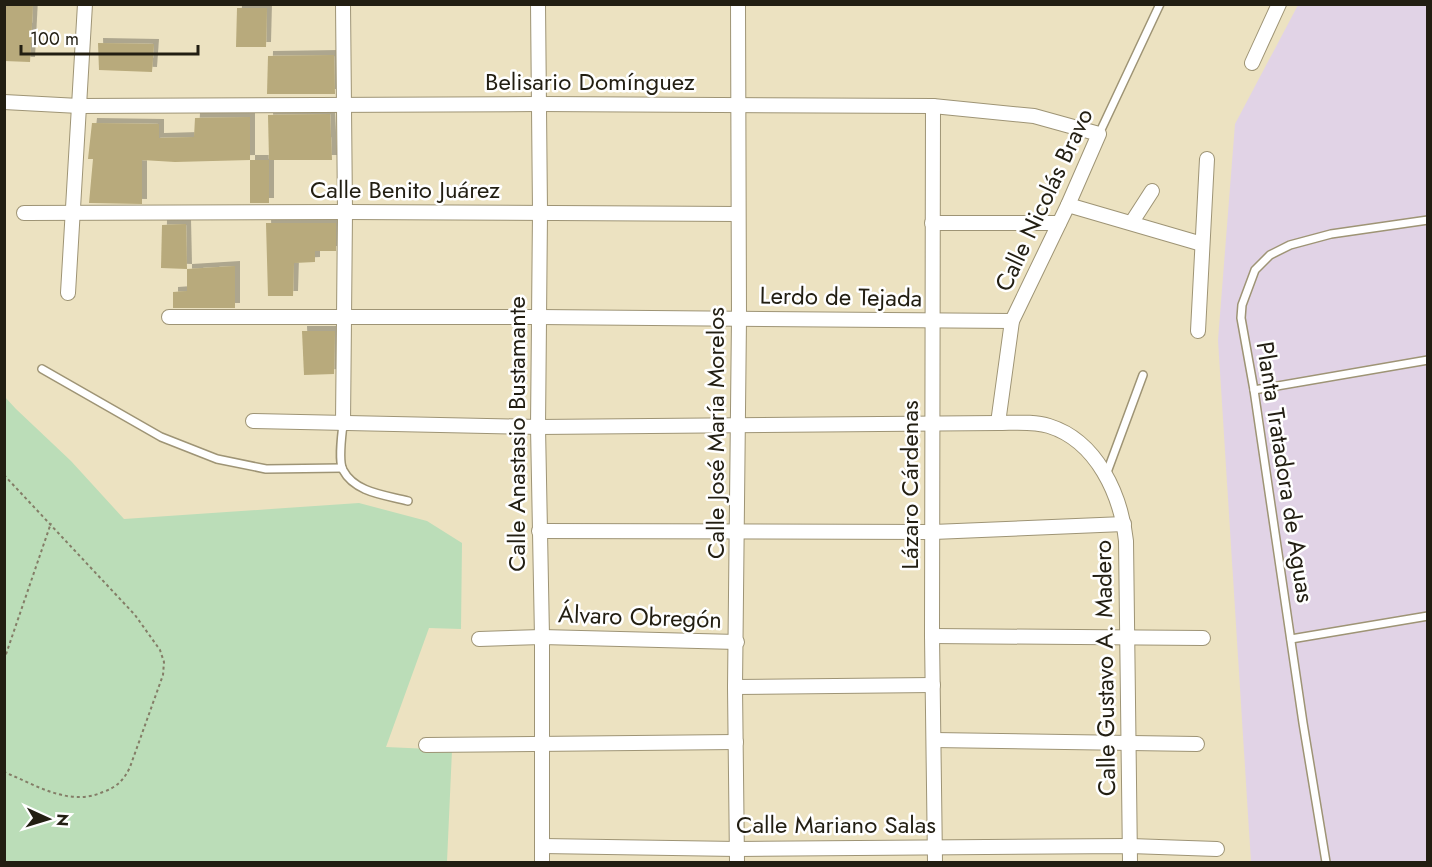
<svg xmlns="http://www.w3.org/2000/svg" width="1432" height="867" viewBox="0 0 1432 867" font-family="Jost,sans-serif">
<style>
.industrial{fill:#e1d3e6}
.green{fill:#bbddb8}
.building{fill:#b8aa7b;filter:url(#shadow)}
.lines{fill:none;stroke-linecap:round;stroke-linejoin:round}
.service-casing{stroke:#9e9475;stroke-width:10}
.minor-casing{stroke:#9e9475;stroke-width:16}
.path{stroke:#847d67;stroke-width:2;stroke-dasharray:3 3;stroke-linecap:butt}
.service{stroke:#fff;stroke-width:7}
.minor{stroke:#fff;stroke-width:14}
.labels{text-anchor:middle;stroke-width:5;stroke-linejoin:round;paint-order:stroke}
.street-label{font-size:24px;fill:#221e12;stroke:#fff}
</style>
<defs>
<filter id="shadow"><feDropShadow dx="5" dy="-5" stdDeviation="0" flood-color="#0004"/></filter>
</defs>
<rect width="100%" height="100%" fill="#ece2c1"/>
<!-- industrial -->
<path class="industrial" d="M1298,5H1427V862H1251L1218,340L1235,124Z"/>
<!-- green -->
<path class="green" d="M4,396L16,409L71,461L124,519L359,503L427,521L462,543L461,629L429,628L386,747L452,750L447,862H5Z"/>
<!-- building -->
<g class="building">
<path d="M4,4H33L30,62L4,61Z"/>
<path d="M237,8H267L266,47H236Z"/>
<path d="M98,43L154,44L152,72L99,70Z"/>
<path d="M334,55L335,94H267L268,56Z"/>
<path d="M330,114L332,160H269L268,115Z"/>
<path d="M250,117V160L175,162L142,160V204L89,203L93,159H88L92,123L159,124V138L194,137L195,118Z"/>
<rect x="250" y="160" width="19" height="43"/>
<path d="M266,223H336V251H315V262L294,263L293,296H268Z"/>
<path d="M186,224L187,269L161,268L162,225Z"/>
<path d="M235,266V308H173V292L187,291V269Z"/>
<path d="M302,331H335L334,374L304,375Z"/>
</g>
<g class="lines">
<!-- service casing -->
<g class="service-casing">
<g id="service">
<path d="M1099,134L1160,4"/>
<path d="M42,369L161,437L217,459L266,469L342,468"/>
<path d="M1254,390L1428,360"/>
<path d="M343,424C342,434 338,461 343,470C355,493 386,495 408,501"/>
<path d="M1106,475L1143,375"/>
<path d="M1291,639L1428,616"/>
<path d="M1326,862L1303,723L1254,390L1241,318L1242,305L1255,270L1270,255L1290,245L1331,234L1428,220"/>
</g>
</g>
<!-- minor casing -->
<g class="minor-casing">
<g id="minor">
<path d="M343,4L345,212L343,424"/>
<path d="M538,4L540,212L538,427L542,637V862"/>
<path d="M1252,63L1279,4"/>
<path d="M4,102L79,106L539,104L933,106L1034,116L1099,134L1068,205L1012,321L998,423"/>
<path d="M933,106L932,636L935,862"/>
<path d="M1068,205L1202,244"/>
<path d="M24,213L345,212L738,214"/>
<path d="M1132,222L1152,191"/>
<path d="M932,223H1059"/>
<path d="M68,293L85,4"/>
<path d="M169,317H539L1012,321"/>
<path d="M1198,331L1207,159"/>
<path d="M253,421L538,427L998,423C1014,423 1034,421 1049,426C1097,441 1121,495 1126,541L1130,862"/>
<path d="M539,531L933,532L1124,524"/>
<path d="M932,636L1203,638"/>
<path d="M479,639L542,637L737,642"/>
<path d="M735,687L933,685"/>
<path d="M934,740L1197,744"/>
<path d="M426,745L736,742"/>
<path d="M542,846L737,849L1130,846L1217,849"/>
<path d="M737,862L735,687L739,318L738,4"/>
</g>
</g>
<!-- path -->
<g class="path">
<path d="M4,475L135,615L160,650L164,662L163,675L130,767C124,780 117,787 103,792C69,807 36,785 4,772"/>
<path d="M4,660L51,523"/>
</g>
<!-- service -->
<use href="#service" class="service"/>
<!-- minor -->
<use href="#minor" class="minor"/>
</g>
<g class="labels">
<!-- street labels -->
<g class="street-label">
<text x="590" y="90">Belisario Domínguez</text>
<text x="405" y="198">Calle Benito Juárez</text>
<text transform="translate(1044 200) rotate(-65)" y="8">Calle Nicolás Bravo</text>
<text transform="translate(841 297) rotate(1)" y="8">Lerdo de Tejada</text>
<text transform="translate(716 433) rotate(-90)" y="8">Calle José María Morelos</text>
<text transform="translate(517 434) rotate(-90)" y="8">Calle Anastasio Bustamante</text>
<text transform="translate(1285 472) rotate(81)" y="8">Planta Tratadora de Aguas</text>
<text transform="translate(910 485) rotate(-90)" y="8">Lázaro Cárdenas</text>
<text transform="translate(640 617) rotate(2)" y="8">Álvaro Obregón</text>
<text transform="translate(1105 668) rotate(-91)" y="8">Calle Gustavo A. Madero</text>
<text x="836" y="833">Calle Mariano Salas</text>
</g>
</g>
<!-- border -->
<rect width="1432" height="867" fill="none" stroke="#221e12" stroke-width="12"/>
<!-- north arrow -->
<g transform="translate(48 819) rotate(94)" stroke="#ffffff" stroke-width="4.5" paint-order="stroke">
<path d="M0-4.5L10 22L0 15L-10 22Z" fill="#221e12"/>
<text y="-9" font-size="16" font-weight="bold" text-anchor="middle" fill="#221e12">N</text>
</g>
<!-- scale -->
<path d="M21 45v9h177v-9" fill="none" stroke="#221e12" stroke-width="3"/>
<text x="30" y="45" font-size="18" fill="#221e12" stroke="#ffffff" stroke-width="4.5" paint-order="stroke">100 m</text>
</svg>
